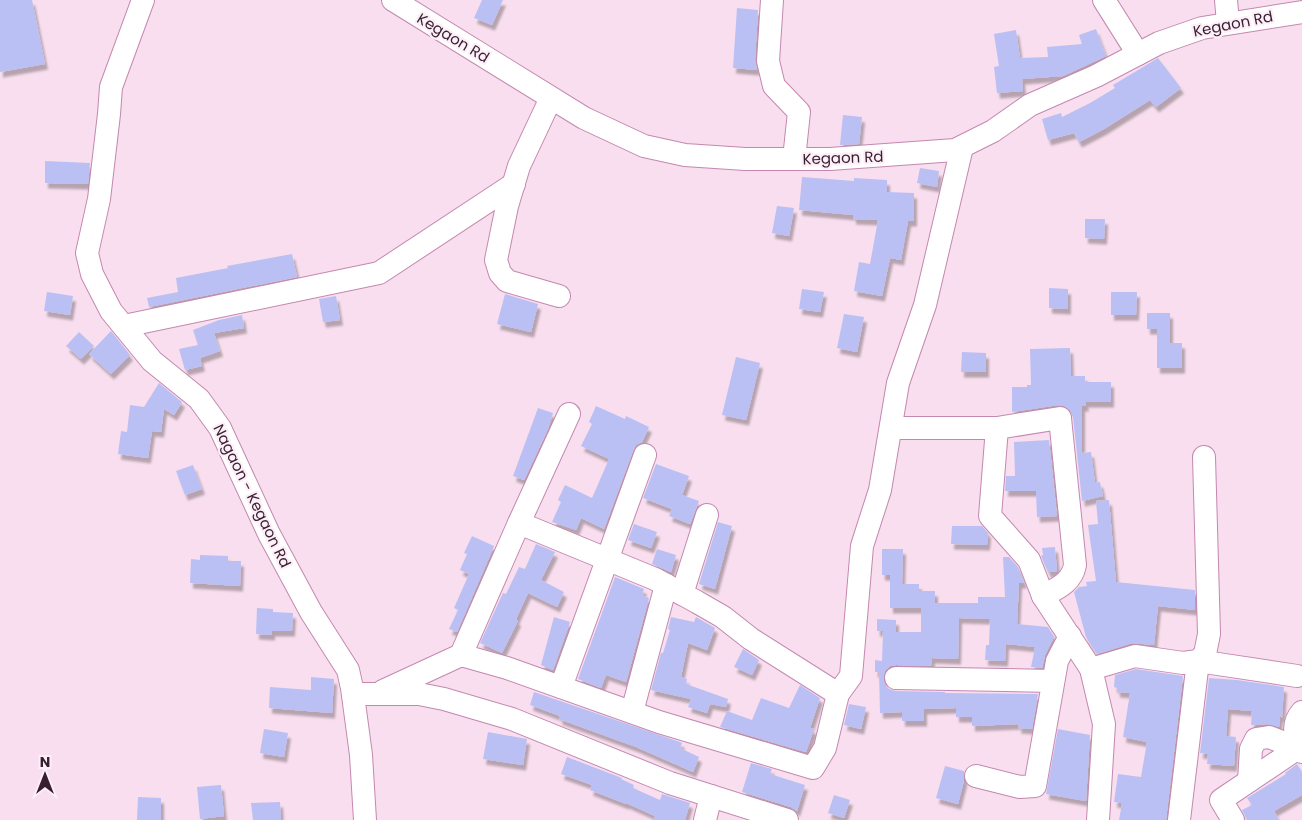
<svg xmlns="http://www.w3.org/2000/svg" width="1302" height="820" viewBox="0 0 1302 820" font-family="Poppins,sans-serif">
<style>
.building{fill:#bbc0f4;filter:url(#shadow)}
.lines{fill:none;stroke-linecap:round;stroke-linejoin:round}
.minor-casing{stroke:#c488b0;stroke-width:24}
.minor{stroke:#fff;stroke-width:22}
.labels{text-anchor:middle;stroke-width:4.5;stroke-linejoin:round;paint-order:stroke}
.street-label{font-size:15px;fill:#371f2f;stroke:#fdeff8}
</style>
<defs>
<filter id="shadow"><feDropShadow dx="3" dy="5.5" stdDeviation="1" flood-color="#0004"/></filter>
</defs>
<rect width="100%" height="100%" fill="#f8deee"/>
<!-- building -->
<g class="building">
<path d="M0,0H32L45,64L0,72Z"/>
<path d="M482,0H503L492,25L474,18Z"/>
<path d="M737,8L758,10L755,60L757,70L733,68Z"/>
<path d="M1096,29L1106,56L1063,76L1022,79L1023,91L997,93L994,67L999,66L994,34L1016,30L1020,58L1048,57L1047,47L1082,44L1079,35Z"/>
<path d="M1158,58L1181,88L1156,107L1150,100L1104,129L1079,142L1074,133L1048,140L1042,119L1061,113L1062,117L1090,103L1115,88L1113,85Z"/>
<path d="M843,115L862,117L859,144L840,145Z"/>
<path d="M45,161L90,163L88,184L45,183Z"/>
<path d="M920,168L939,171L937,187L917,183Z"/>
<path d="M802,177L854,181V178L887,180V192L914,193V221H908L901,260L890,258L882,296L854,291L859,262L870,264L878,220L853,219V215L799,210Z"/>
<path d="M777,206L794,208L789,236L772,233Z"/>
<path d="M1085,219H1105L1104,239L1085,238Z"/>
<path d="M292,254L297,277L149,307L147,298L178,292L176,278L228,268L227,266Z"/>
<path d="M1049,288L1068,289V309L1049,308Z"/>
<path d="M802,289L824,292L820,312L799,309Z"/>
<path d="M47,292L73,296L70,315L44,311Z"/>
<path d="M1111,292H1137L1136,315H1111Z"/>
<path d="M505,294L538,304L531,332L497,324Z"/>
<path d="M336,296L340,320L323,322L319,299Z"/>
<path d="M1147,313H1170V343H1182V368H1157V329H1147Z"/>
<path d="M844,314L864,317L857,352L837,348Z"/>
<path d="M242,315L244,328L214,333L220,351L200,358L202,366L185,370L179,349L198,345L193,330L219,320Z"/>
<path d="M111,331L130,355L111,374L89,354Z"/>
<path d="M79,332L94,346L81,359L66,346Z"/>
<path d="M1070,348L1071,376H1085V382H1111V402H1085L1086,406H1082V453L1091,452L1095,483L1100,482L1103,496L1082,501L1073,417L1070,410L1064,406L1058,405L1012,412V387H1027V385H1031L1030,349Z"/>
<path d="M962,352L986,353V372H961Z"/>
<path d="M736,357L760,363L746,420L722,415Z"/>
<path d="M159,383L182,402L174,415L164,409L161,432L152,431L148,458L118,454L121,431L127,432L130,405L144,407Z"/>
<path d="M596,406L625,419L626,416L649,427L642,442L636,445L633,451L604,529L581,518L576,530L552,522L561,502L558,500L565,485L592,498L609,459L581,446L592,424L589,422Z"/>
<path d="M538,408L553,413L548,429L524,480L513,476Z"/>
<path d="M1049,440L1057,516L1037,517L1036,491H1005L1006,476H1015L1014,442Z"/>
<path d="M656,464L689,476L682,495L699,501L690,524L669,516L672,509L643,498Z"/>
<path d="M193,465L202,489L185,495L176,471Z"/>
<path d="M1109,500L1116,582L1195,590V610L1158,606L1154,645L1132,643L1097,654L1086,637L1074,592L1079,587L1087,586L1086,582L1096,581L1088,525L1098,524L1096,501Z"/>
<path d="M718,522L732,526L715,589L699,584Z"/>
<path d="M634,524L657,532L651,548L628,540Z"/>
<path d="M952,526H982L988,533L987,545L951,544Z"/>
<path d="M472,536L494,546L457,632L449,629L458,610L454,608L469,574L460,570L467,554L464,553Z"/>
<path d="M536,544L555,552L541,580L564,592L557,607L528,593L516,619L518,621L502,653L500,652L480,643L503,593L506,594L519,567L525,569Z"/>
<path d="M1055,547L1057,571L1048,572L1041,556L1043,555L1042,548Z"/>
<path d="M657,549L676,555L671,572L652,564Z"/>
<path d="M882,549H903L902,584H919V591H935V603H978V597H1005L1003,557H1009L1018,567L1024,583H1019L1017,624L1048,627L1054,637L1045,655L1042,668L1031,667L1035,647L1006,644L1005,661L985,660L986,645H989L990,619L959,618L958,659L932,658L931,666L896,665L890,666L885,671L883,678L885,685L889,689L896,691L945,692V693L1038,694L1032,729L1018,728L1019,724L972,726V717H956V708L924,709V721H902V712L880,713L879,672H875V660L882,661L883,631H877V619L896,620V632H921V608H890V575H882Z"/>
<path d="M200,555L228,556V561H241L240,586L190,583L191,559L200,560Z"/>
<path d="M615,577L644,589L642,595L649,598L626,682L606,675L601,688L578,679Z"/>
<path d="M257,608L273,609V612L293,613L292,631H272V635L256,634Z"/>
<path d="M554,617L570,622L553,670L541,665Z"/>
<path d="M671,617L694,622L696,617L715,628L707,650L688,643L681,677L687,679L686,684L728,699L726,707L710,704L707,713L688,707L691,699L651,690L661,653H663L670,630L668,629Z"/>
<path d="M743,649L759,660L752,675L734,667Z"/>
<path d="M1136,669L1183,676L1166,820H1119L1122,803L1114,802L1118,774L1141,777L1147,742L1123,737L1130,693L1117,692V688L1114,687L1115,675Z"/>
<path d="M311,677L334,679L332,713L269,708L270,687L311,690Z"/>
<path d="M1209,678L1237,680L1284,687L1282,718L1280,716L1279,727L1267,724L1251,725L1252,711L1228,709L1226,736L1236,737L1234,766L1207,764L1208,754L1200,753Z"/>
<path d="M800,685L820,698L810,728L814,729L806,752L720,727L727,711L752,720L761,698L789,708Z"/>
<path d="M534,692L680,742L682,743L680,748L699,757L693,772L636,747L559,719L560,716L530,705Z"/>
<path d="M849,704L866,707L861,729L844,725Z"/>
<path d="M264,729L288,733L284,757L260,753Z"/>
<path d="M1058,729L1090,735L1086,801L1046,794Z"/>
<path d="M488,732L527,739L523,765L483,759Z"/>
<path d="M567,757L622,778L621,779L634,785L633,788L660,800L662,794L690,803L685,820H654L655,816L626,803V804L590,790L592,785L561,774Z"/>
<path d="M751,763L772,769L770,774L805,785L797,811L791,807L742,792Z"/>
<path d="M1297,764L1302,772V795L1274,811L1279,820H1247L1242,810L1252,805L1247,798L1286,774L1285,773Z"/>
<path d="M945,766L964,771V781L958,804L936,798Z"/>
<path d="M221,785L224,816L200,819L197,787Z"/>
<path d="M834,795L850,800L844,818L828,813Z"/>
<path d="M138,797L161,798V820H137Z"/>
<path d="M280,802L281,820H253L251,803Z"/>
</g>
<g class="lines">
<!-- minor casing -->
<g class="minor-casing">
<g id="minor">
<path d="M143,0L111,87L109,114L99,199L87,253L92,274L111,311L152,361L199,399L220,428L269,534L311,612L348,670L352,688L361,755L365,820"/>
<path d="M393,0L584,118L644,146L685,155L745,159H830L955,150L993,131L1030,105L1096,76L1159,43L1202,28L1302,12"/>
<path d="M772,0L768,61L774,86L799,112L794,159"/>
<path d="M1104,0L1138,54"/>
<path d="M1226,0L1228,23"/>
<path d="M551,98L519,166L507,206L496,260L500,273L507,281L559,296"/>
<path d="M124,326L379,273L514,184"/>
<path d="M891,428H997L990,516L1029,560L1043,596L1091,669L1104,724L1098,820"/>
<path d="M997,428L1060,418L1075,565C1072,582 1058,588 1043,596"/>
<path d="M519,523L569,414"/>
<path d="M682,594L707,515"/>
<path d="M1091,669L1135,656L1183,663L1198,661L1205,654L1209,634L1204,457"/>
<path d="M896,678L1053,681"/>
<path d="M561,687L645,455"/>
<path d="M383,691L461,655"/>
<path d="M353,694H419L444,699L512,719L670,783L787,820"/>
<path d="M838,694L825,748L813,768L659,722L507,668L461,655L519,523L655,579L697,602L723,617L751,639L838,694L851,676L862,546L880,490L898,383L925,305L962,147"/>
<path d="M632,712L666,585"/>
<path d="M976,776L1020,787L1035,786L1057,661L1070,636"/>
<path d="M1249,781L1251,749L1256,739L1269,737L1298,748C1295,735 1292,723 1302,712"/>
<path d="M705,820L711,796"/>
<path d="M1179,820L1198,661L1297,676"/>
<path d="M1233,820L1221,800L1298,748L1302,752"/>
</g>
</g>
<!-- minor -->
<use href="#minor" class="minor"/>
</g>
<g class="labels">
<!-- street labels -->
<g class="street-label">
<text transform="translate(1233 24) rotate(-11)" y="5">Kegaon Rd</text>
<text transform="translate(453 38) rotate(31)" y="5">Kegaon Rd</text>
<text transform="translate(843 158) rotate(-2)" y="5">Kegaon Rd</text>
<text transform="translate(252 496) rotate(64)" y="5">Nagaon - Kegaon Rd</text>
</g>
</g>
<!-- north arrow -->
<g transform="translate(45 775)" stroke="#fdeff8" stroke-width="4" paint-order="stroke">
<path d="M0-4L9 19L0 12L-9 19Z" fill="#371f2f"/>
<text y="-8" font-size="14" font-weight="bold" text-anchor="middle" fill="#371f2f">N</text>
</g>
</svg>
